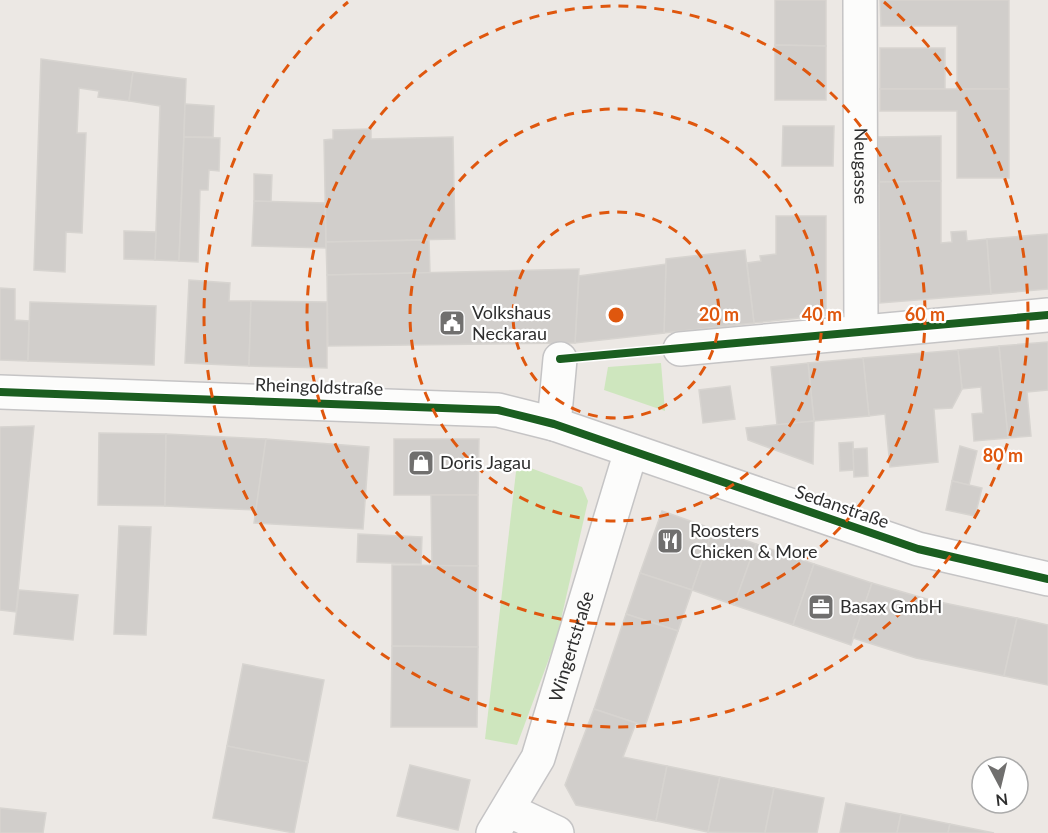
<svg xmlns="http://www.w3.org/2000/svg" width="1048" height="833" viewBox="0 0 1048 833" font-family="Lato,sans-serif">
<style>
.green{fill:#cee6be}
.building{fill:#d1cecb;stroke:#d7d4d0;stroke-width:1.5}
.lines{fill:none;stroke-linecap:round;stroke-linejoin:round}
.minor-casing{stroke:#c5c4c5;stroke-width:36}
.minor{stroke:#fcfcfb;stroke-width:33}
.cycleway-casing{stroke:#fff;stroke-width:11}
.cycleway{stroke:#1b5e20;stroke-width:8}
.ring{fill:none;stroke:#df570e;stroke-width:3;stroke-dasharray:10 8}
.labels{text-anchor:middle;stroke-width:4.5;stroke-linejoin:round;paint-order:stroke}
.street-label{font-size:18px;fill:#2e2e2e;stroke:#fff}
.poi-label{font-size:18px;fill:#2e2e2e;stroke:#fff;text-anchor:start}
.centre{fill:#df570e;stroke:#fff;stroke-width:3}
.ring-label{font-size:18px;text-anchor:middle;font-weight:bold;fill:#df570e;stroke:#fff;stroke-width:4.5;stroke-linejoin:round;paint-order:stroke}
</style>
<rect width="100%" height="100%" fill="#ece8e4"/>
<!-- green -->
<g class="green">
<path d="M661,363L665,411L604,390L608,367Z"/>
<path d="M517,463L582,487L588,501L557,637L517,745L485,739Z"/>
</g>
<!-- building -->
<g class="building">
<path d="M775,0H826V46L775,45Z"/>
<path d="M880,0H1009V89H957V26H881Z"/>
<path d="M775,45L826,46V100H775Z"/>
<rect x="880" y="48" width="65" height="41"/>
<path d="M41,59L133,72L129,101L98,97L99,91L79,88L77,133H86L82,233L66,232L65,272L34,270Z"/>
<path d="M133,72L186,79L179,261L155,260L160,106L129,101Z"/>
<path d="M880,89H1009V178H957V111H880Z"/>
<path d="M185,104L214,106L213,137H184Z"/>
<path d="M783,126H834L833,166H782Z"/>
<path d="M371,129V139L453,137L455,239L326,242L324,140L333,139V130Z"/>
<path d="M941,136V181L879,182L878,137Z"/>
<path d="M184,137L220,138L219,171L209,170L208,190H200L198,262L179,261Z"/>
<path d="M254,174L272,175L271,202L254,201Z"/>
<path d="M941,181V243L952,242L951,232L966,231L967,241L987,239L991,294L880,303L879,182Z"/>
<path d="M254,201L325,203L326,248L252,246Z"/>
<path d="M776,216H826V315L754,323L747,263L761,261L760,256L776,254Z"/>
<path d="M124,231L156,232L155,260L124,259Z"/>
<path d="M1048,234V289L991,294L987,239Z"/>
<path d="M429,240L430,273L327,275L326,242Z"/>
<path d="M745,250L754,323L664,333L666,259Z"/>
<path d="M666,264L664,333L575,343L579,276Z"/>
<path d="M579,269L575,343L328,346L327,275Z"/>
<path d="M189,280L230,283L229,301H251L249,366L185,363Z"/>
<path d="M0,288L15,289V320L29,321L28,361L0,360Z"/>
<path d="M251,301L327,302V368L249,366Z"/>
<path d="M30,302L156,306L154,365L28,361Z"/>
<path d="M1048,342V390L1027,392L1031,436L1008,438L999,346Z"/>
<path d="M999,346L1008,438L974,441L972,414L983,413L981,387L962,389L958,350Z"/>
<path d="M958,350L962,389L952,408L934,409L938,462L890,467L885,414L869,416L863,358Z"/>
<path d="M863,358L869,416L814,421L808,363Z"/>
<path d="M808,363L814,421L777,425L771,367Z"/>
<path d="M730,386L735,419L703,423L699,390Z"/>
<path d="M814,421L813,464L748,440L746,428Z"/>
<path d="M34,426L16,612L0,610V427Z"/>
<path d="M99,433L166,434L165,506L98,505Z"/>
<path d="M166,434L266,439L256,510L165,506Z"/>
<path d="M266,439L369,447L363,529L254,523Z"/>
<path d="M394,439H479L478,495H394Z"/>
<path d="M853,442L854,470L840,471L839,443Z"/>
<path d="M960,446L977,451L969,485L952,481Z"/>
<path d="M867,448L868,476L854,477L853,449Z"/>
<path d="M952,481L982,488L975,516L946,510Z"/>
<path d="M431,495H478V566H432Z"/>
<path d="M662,511L713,529L692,590L640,573Z"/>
<path d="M119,526L151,527L146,635L114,634Z"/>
<path d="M713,529L756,544L734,605L692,590Z"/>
<path d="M358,534L422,537L421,564L357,562Z"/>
<path d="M756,544L814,564L793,625L734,605Z"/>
<path d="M814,564L872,583L851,645L793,625Z"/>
<path d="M392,565L478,566V647L392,646Z"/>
<path d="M640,573L692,590L678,631L626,614Z"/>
<path d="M872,583L930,600L1017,618L1004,676L916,658L853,638Z"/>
<path d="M19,590L78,595L73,640L14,634Z"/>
<path d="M626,614L678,631L645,726L594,709Z"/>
<path d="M1017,618L1048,625V685L1004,676Z"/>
<path d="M392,646L478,647L477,727H391Z"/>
<path d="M243,664L324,680L308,762L227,746Z"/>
<path d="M594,709L636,723L623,757L667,766L656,821L576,805L565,785Z"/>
<path d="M227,746L308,762L294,833L213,818Z"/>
<path d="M410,765L470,780L458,830L397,816Z"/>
<path d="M667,766L720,777L708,832L656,821Z"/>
<path d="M720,777L774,788L765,833L708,832Z"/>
<path d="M774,788L824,798L817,833H765Z"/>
<path d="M846,803L901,814L897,833H840Z"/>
<path d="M0,808L46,813L43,833H0Z"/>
<path d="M901,814L950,824L948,833H897Z"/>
<path d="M950,824L994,833H948Z"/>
</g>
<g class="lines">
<!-- minor casing -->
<g class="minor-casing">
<g id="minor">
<path id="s1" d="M860,0L861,332"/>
<path d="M680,349L1048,315"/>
<path d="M0,392L498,410L554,424L918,549L1048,579"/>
<path d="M554,424L560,359"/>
<path d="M508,810L557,833"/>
<path id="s2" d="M493,833L538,758L631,451"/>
</g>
</g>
<!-- minor -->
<use href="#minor" class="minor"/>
<!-- cycleway casing -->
<g class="cycleway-casing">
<g id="cycleway">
<path d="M560,359L1048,315"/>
<path d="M0,392L498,410L554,424L918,549L1048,579"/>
</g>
</g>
<!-- cycleway -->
<use href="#cycleway" class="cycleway"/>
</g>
<!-- distance rings -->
<g class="ring">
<circle cx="616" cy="315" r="103"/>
<circle cx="616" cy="315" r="206"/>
<circle cx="616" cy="315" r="309"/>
<path d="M884 2A412 412 0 1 1 348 2"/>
</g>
<!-- icons -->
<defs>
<g id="civic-square" transform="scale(1.35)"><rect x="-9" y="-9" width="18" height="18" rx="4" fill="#706f6e" stroke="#fff"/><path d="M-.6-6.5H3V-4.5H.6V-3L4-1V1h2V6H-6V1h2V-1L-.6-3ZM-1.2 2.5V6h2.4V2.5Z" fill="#fff"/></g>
<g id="shop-square" transform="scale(1.35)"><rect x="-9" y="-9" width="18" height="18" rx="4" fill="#706f6e" stroke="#fff"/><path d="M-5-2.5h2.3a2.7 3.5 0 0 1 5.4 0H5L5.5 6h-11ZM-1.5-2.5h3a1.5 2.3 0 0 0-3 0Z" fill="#fff"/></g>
<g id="restaurant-square" transform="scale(1.35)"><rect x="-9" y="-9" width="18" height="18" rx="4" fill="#706f6e" stroke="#fff"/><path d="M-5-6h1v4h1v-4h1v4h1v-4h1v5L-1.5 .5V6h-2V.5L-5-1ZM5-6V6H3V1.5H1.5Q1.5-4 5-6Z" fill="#fff"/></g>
<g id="office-square" transform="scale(1.35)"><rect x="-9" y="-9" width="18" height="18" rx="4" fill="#706f6e" stroke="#fff"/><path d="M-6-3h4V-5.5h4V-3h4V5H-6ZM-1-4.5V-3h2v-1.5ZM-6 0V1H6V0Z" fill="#fff"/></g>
</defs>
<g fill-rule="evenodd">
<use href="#civic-square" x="452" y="323"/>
<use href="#shop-square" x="421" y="463"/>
<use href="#restaurant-square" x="670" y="541"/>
<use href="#office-square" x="821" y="607"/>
</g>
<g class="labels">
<!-- street labels -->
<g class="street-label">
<text dy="6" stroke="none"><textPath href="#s1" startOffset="166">Neugasse</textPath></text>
<text transform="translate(319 387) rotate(2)" y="6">Rheingoldstraße</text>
<text transform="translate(842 507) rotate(19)" y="6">Sedanstraße</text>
<text dy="6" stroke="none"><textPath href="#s2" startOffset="204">Wingertstraße</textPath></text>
</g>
<!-- poi labels -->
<g class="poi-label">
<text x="472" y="319">Volkshaus<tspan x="472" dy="21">Neckarau</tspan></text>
<text x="440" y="469">Doris Jagau</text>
<text x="690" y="537">Roosters<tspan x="690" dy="21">Chicken &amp; More</tspan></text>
<text x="840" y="613">Basax GmbH</text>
</g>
</g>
<circle cx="616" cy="315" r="9" class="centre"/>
<g class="ring-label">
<text x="719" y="321">20 m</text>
<text x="822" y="321">40 m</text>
<text x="925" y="321">60 m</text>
<text x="1003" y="462">80 m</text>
</g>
<!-- north arrow -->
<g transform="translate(1000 785) rotate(173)"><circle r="28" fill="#ffffff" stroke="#ababab" stroke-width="1.5"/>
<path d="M0-4.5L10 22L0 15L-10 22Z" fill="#706f6e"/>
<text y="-9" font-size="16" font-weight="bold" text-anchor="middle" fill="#2e2e2e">N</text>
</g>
</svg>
